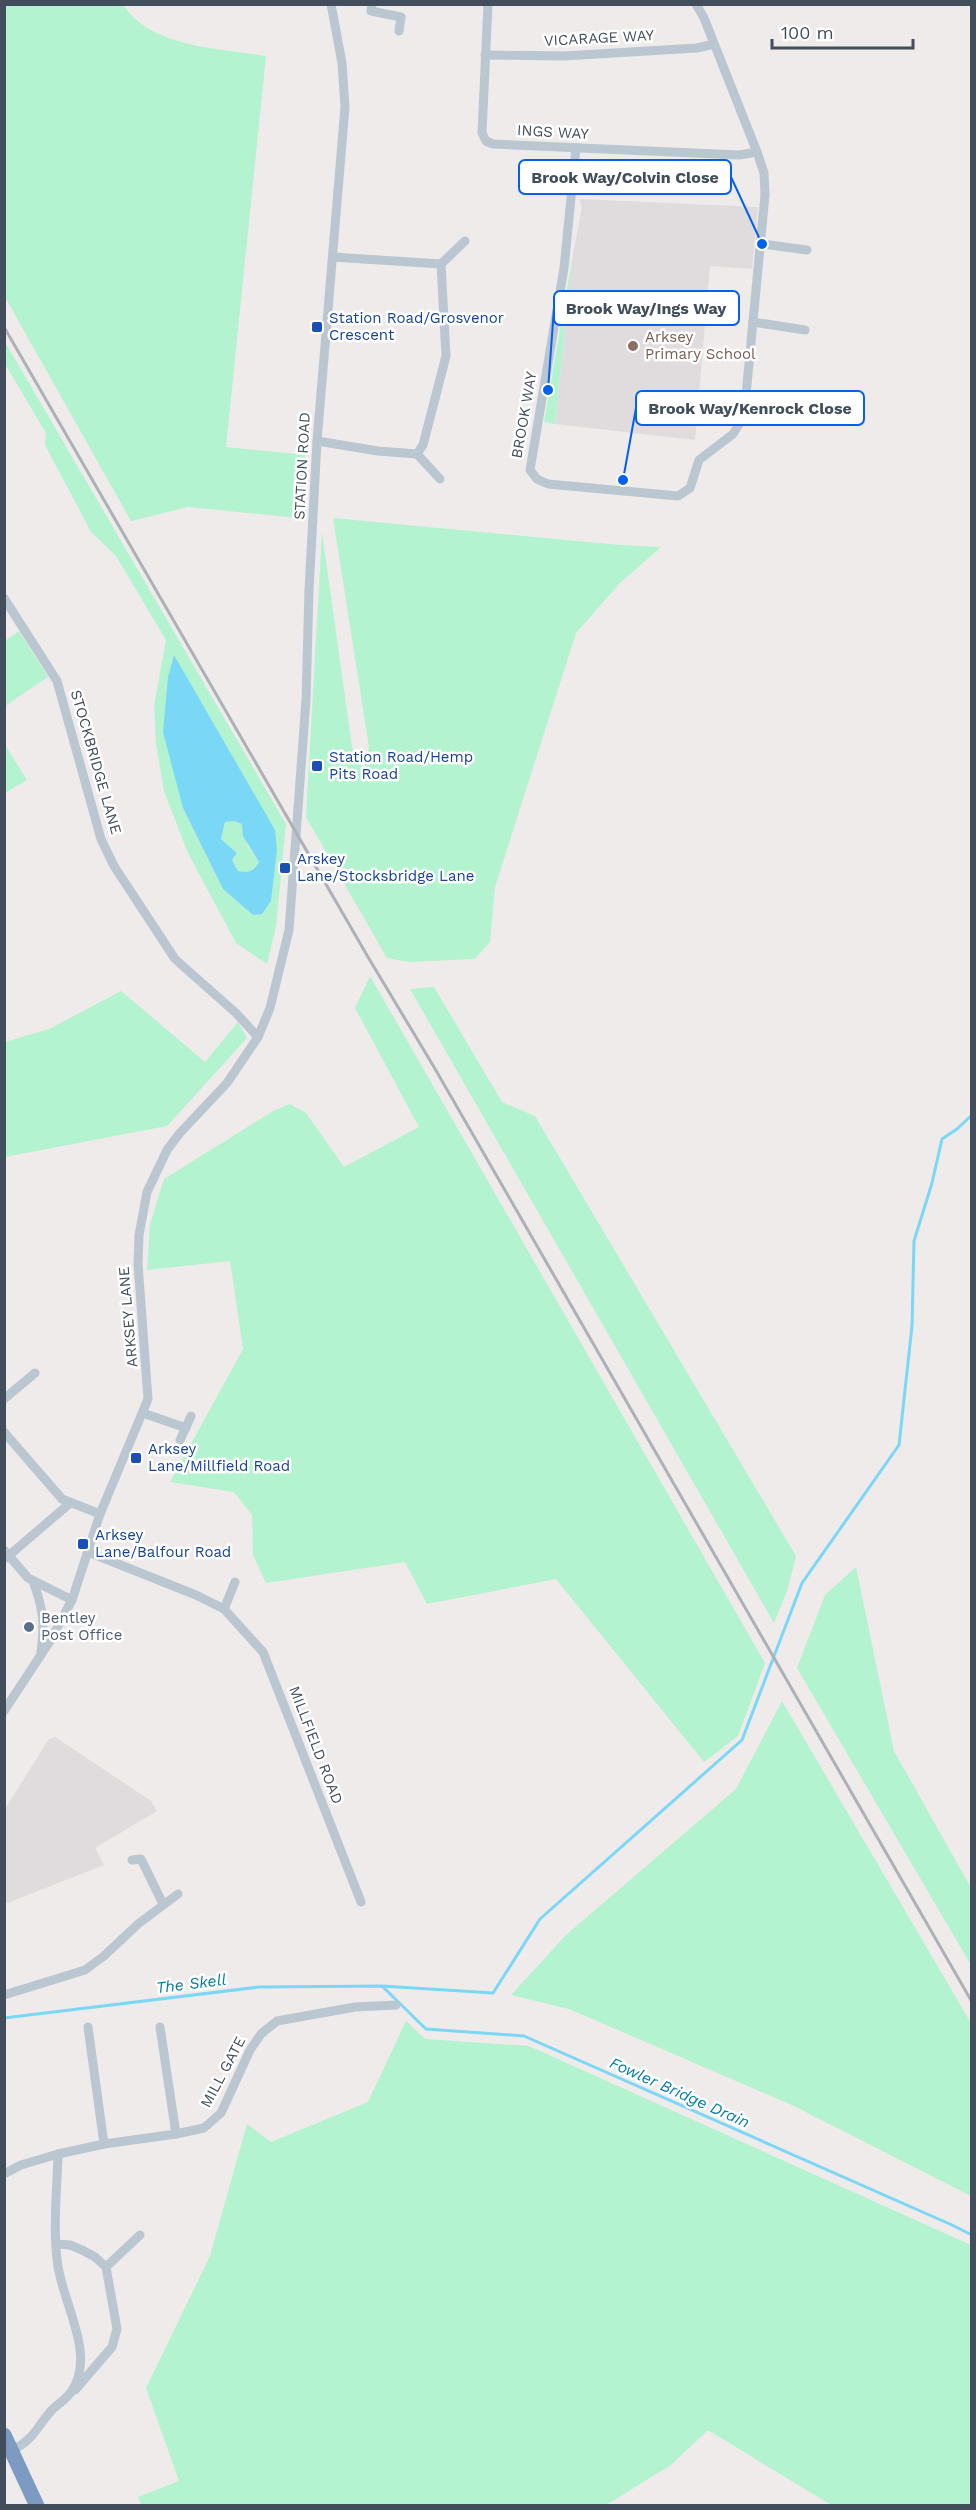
<svg xmlns="http://www.w3.org/2000/svg" width="976" height="2510" viewBox="0 0 976 2510" font-family="'Work Sans',sans-serif">
<style>
.education{fill:#e0dcdd}
.green{fill:#b3f3cf;fill-rule:evenodd}
.water{fill:#7bd7f6;fill-rule:evenodd}
.lines{fill:none;stroke-linecap:round;stroke-linejoin:round}
.stream{stroke:#7bd7f6;stroke-width:3}
.minor{stroke:#bac6d0;stroke-width:9}
.highway{stroke:#7d9bc2;stroke-width:15}
.rail{stroke:#adb1b7;stroke-width:3}
.transit-dot{fill:#1a4fb4;stroke:#fff;stroke-width:2}
.education-dot{fill:#8d6e63;stroke:#fff;stroke-width:2}
.service-dot{fill:#5c6f8a;stroke:#fff;stroke-width:2}
.labels{text-anchor:middle;stroke-width:5;stroke-linejoin:round;paint-order:stroke}
.street-label{font-size:15px;fill:#424e5b;stroke:#fff}
.transit-label{font-size:15px;fill:#164399;stroke:#fff;text-anchor:start}
.education-label{font-size:15px;fill:#785e54;stroke:#fff;text-anchor:start}
.service-label{font-size:15px;fill:#4e5e75;stroke:#fff;text-anchor:start}
.water-label{font-size:16px;font-style:italic;fill:#017ea8;stroke:#fff}
.leader{fill:none;stroke:#0461f0;stroke-width:2}
.callout-dot{fill:#0461f0;stroke:#fff;stroke-width:2}
.callout{fill:#fff;stroke:#0461f0;stroke-width:2}
.callout-label{font-size:16px;text-anchor:middle;font-weight:bold;fill:#424e5b}
</style>
<rect width="100%" height="100%" fill="#efebeb"/>
<!-- education -->
<g class="education">
<path d="M579,199L758,207L752,269L710,266L695,440L555,424L573,254L582,207Z"/>
<path d="M55,1737L151,1801L157,1811L95,1848L104,1865L5,1904V1809L49,1739Z"/>
</g>
<!-- green -->
<g class="green">
<path d="M4,5H123C152,48 218,48 266,56L226,447L305,455L298,518L188,507L131,521L5,297Z"/>
<path d="M573,254L555,424L544,422Z"/>
<path d="M4,340L286,824L276,926L267,964L236,943L188,853L164,791L156,744L154,706L166,640L116,556L91,532L45,445L46,433L5,364ZM168,677L277,851L271,901L261,914L253,915L223,889L183,808Z"/>
<path d="M333,518L620,545L661,547L620,583L576,633L495,887L490,942L475,959L409,962L387,958L306,817L322,532L352,747L364,770L369,747Z"/>
<path d="M19,631L48,677L5,706V641Z"/>
<path d="M5,745L27,780L5,793H4Z"/>
<path d="M234,821L242,824L248,846L259,862C253,871 249,873 238,871L232,860L237,853L221,839L225,822Z"/>
<path d="M370,976L765,1663L738,1736L704,1762L556,1579L427,1604L405,1562L266,1583L253,1555L252,1515L234,1492L170,1482L243,1349L230,1261L147,1270L150,1224L164,1179L275,1110L290,1104L306,1113L344,1167L419,1127L355,1008Z"/>
<path d="M434,987L502,1102L535,1116L796,1556L787,1591L774,1623L410,989Z"/>
<path d="M121,991L205,1062L238,1022L247,1038L167,1126L5,1157V1042L49,1029Z"/>
<path d="M856,1567L894,1751L971,1888V1965L797,1668L825,1595Z"/>
<path d="M782,1701L971,2023V2196L792,2105L569,2009L511,1995L566,1935L736,1789Z"/>
<path d="M406,2021L425,2039L529,2046L971,2245V2505H831L708,2430L671,2465L606,2505H141L138,2497L179,2481L146,2388L210,2256L247,2124L271,2142L368,2102Z"/>
</g>
<!-- water -->
<path class="water" d="M174,655L275,830L277,851L271,901L262,914L253,915L223,889L183,808L163,732L168,677ZM234,821L242,824L243,836L259,862C254,871 249,873 238,871L232,860L237,853L221,839L225,822Z"/>
<g class="lines">
<!-- stream -->
<g class="stream">
<path d="M383,1987L426,2029L524,2036L952,2225L972,2235"/>
<path d="M4,2018L259,1987L382,1986L493,1993L540,1919L742,1740L802,1583L899,1445L912,1326L914,1241L932,1183L942,1139L957,1129L972,1115"/>
</g>
<!-- minor -->
<g class="minor">
<path d="M372,4L371,11L401,17L399,31"/>
<path d="M488,4L482,133L486,141L493,144L739,155L757,152"/>
<path d="M485,55L564,56L697,48L714,44"/>
<path d="M576,148L564,268L530,470L537,479L548,484L678,496L690,488L699,460L733,434L744,416L765,195L764,173L757,152L704,18L696,4"/>
<path d="M762,244L807,250"/>
<path d="M441,264L465,241"/>
<path d="M753,322L805,330"/>
<path d="M317,441L378,451L417,454L423,445L446,356L441,264L333,257"/>
<path d="M417,454L440,479"/>
<path d="M4,598L57,681L101,839L114,866L175,959L236,1013L258,1037"/>
<path d="M4,1399L35,1373"/>
<path d="M143,1413L186,1428"/>
<path d="M4,1432L62,1499L100,1514"/>
<path d="M180,1440L191,1416"/>
<path d="M4,1550L28,1578L72,1600"/>
<path d="M88,1552L196,1595L224,1609L263,1652L361,1902"/>
<path d="M6,1558L69,1504"/>
<path d="M33,1581C43,1608 45,1623 41,1652"/>
<path d="M224,1609L235,1582"/>
<path d="M4,1711L50,1641L72,1600L100,1514L148,1399L138,1264L139,1235L147,1192L167,1150L179,1134L227,1083L258,1037L270,1008L289,930L306,700L309,590L317,441L345,107L342,63L331,4"/>
<path d="M132,1860L141,1859L163,1904"/>
<path d="M4,1995L85,1970L104,1956L138,1924L178,1894"/>
<path d="M88,2027L104,2144"/>
<path d="M160,2027L176,2134"/>
<path d="M4,2174L21,2165L58,2154L104,2144L176,2134L204,2128L221,2113L250,2050L261,2034L277,2021L355,2007L396,2005"/>
<path d="M57,2244L70,2245L82,2250L95,2257L106,2267L117,2329L112,2347L75,2390"/>
<path d="M106,2267L140,2235"/>
<path d="M13,2450C35,2438 36,2428 51,2411C57,2404 66,2400 71,2392C98,2354 60,2300 57,2259C53,2225 57,2189 58,2154"/>
</g>
<!-- highway -->
<path class="highway" d="M4,2435L37,2506"/>
<!-- rail -->
<path class="rail" d="M4,327L368,957L434,1067L972,2002"/>
</g>
<!-- markers -->
<g class="transit-dot">
<rect x="311" y="321" width="12" height="12" rx="3"/>
<rect x="311" y="760" width="12" height="12" rx="3"/>
<rect x="279" y="862" width="12" height="12" rx="3"/>
<rect x="130" y="1452" width="12" height="12" rx="3"/>
<rect x="77" y="1538" width="12" height="12" rx="3"/>
</g>
<circle class="education-dot" cx="633" cy="346" r="6"/>
<circle class="service-dot" cx="29" cy="1627" r="6"/>
<g class="labels">
<!-- street labels -->
<g class="street-label">
<text transform="translate(599 38) rotate(-3)" y="5">VICARAGE WAY</text>
<text transform="translate(553 132) rotate(3)" y="5">INGS WAY</text>
<text transform="translate(524 415) rotate(-80)" y="5">BROOK WAY</text>
<text transform="translate(302 466) rotate(-87)" y="5">STATION ROAD</text>
<text transform="translate(96 762) rotate(74)" y="5">STOCKBRIDGE LANE</text>
<text transform="translate(128 1317) rotate(-95)" y="5">ARKSEY LANE</text>
<text transform="translate(316 1745) rotate(69)" y="5">MILLFIELD ROAD</text>
<text transform="translate(223 2072) rotate(-62)" y="5">MILL GATE</text>
</g>
<!-- transit labels -->
<g class="transit-label">
<text x="329" y="323">Station Road/Grosvenor<tspan x="329" dy="17">Crescent</tspan></text>
<text x="329" y="762">Station Road/Hemp<tspan x="329" dy="17">Pits Road</tspan></text>
<text x="297" y="864">Arskey<tspan x="297" dy="17">Lane/Stocksbridge Lane</tspan></text>
<text x="148" y="1454">Arksey<tspan x="148" dy="17">Lane/Millfield Road</tspan></text>
<text x="95" y="1540">Arksey<tspan x="95" dy="17">Lane/Balfour Road</tspan></text>
</g>
<!-- education labels -->
<g class="education-label">
<text x="645" y="342">Arksey<tspan x="645" dy="17">Primary School</tspan></text>
</g>
<!-- service labels -->
<g class="service-label">
<text x="41" y="1623">Bentley<tspan x="41" dy="17">Post Office</tspan></text>
</g>
<!-- water labels -->
<g class="water-label">
<text transform="translate(191 1983) rotate(-7)" y="6">The Skell</text>
<text transform="translate(680 2092) rotate(24)" y="6">Fowler Bridge Drain</text>
</g>
</g>
<!-- callouts -->
<path class="leader" d="M762 244L731 177M548 390L554 308M623 480L636 408"/>
<g class="callout-dot">
<circle cx="762" cy="244" r="6"/>
<circle cx="548" cy="390" r="6"/>
<circle cx="623" cy="480" r="6"/>
</g>
<g class="callout">
<rect x="519" y="160" width="212" height="34" rx="6"/>
<rect x="554" y="291" width="185" height="34" rx="6"/>
<rect x="636" y="391" width="228" height="34" rx="6"/>
</g>
<g class="callout-label">
<text x="625" y="183">Brook Way/Colvin Close</text>
<text x="646" y="314">Brook Way/Ings Way</text>
<text x="750" y="414">Brook Way/Kenrock Close</text>
</g>
<!-- border -->
<rect width="976" height="2510" fill="none" stroke="#424e5b" stroke-width="12"/>
<!-- scale -->
<path d="M772 39v9h141v-9" fill="none" stroke="#424e5b" stroke-width="3"/>
<text x="781" y="39" font-size="18" fill="#424e5b" stroke="#ffffff" stroke-width="4.5" paint-order="stroke">100 m</text>
</svg>
